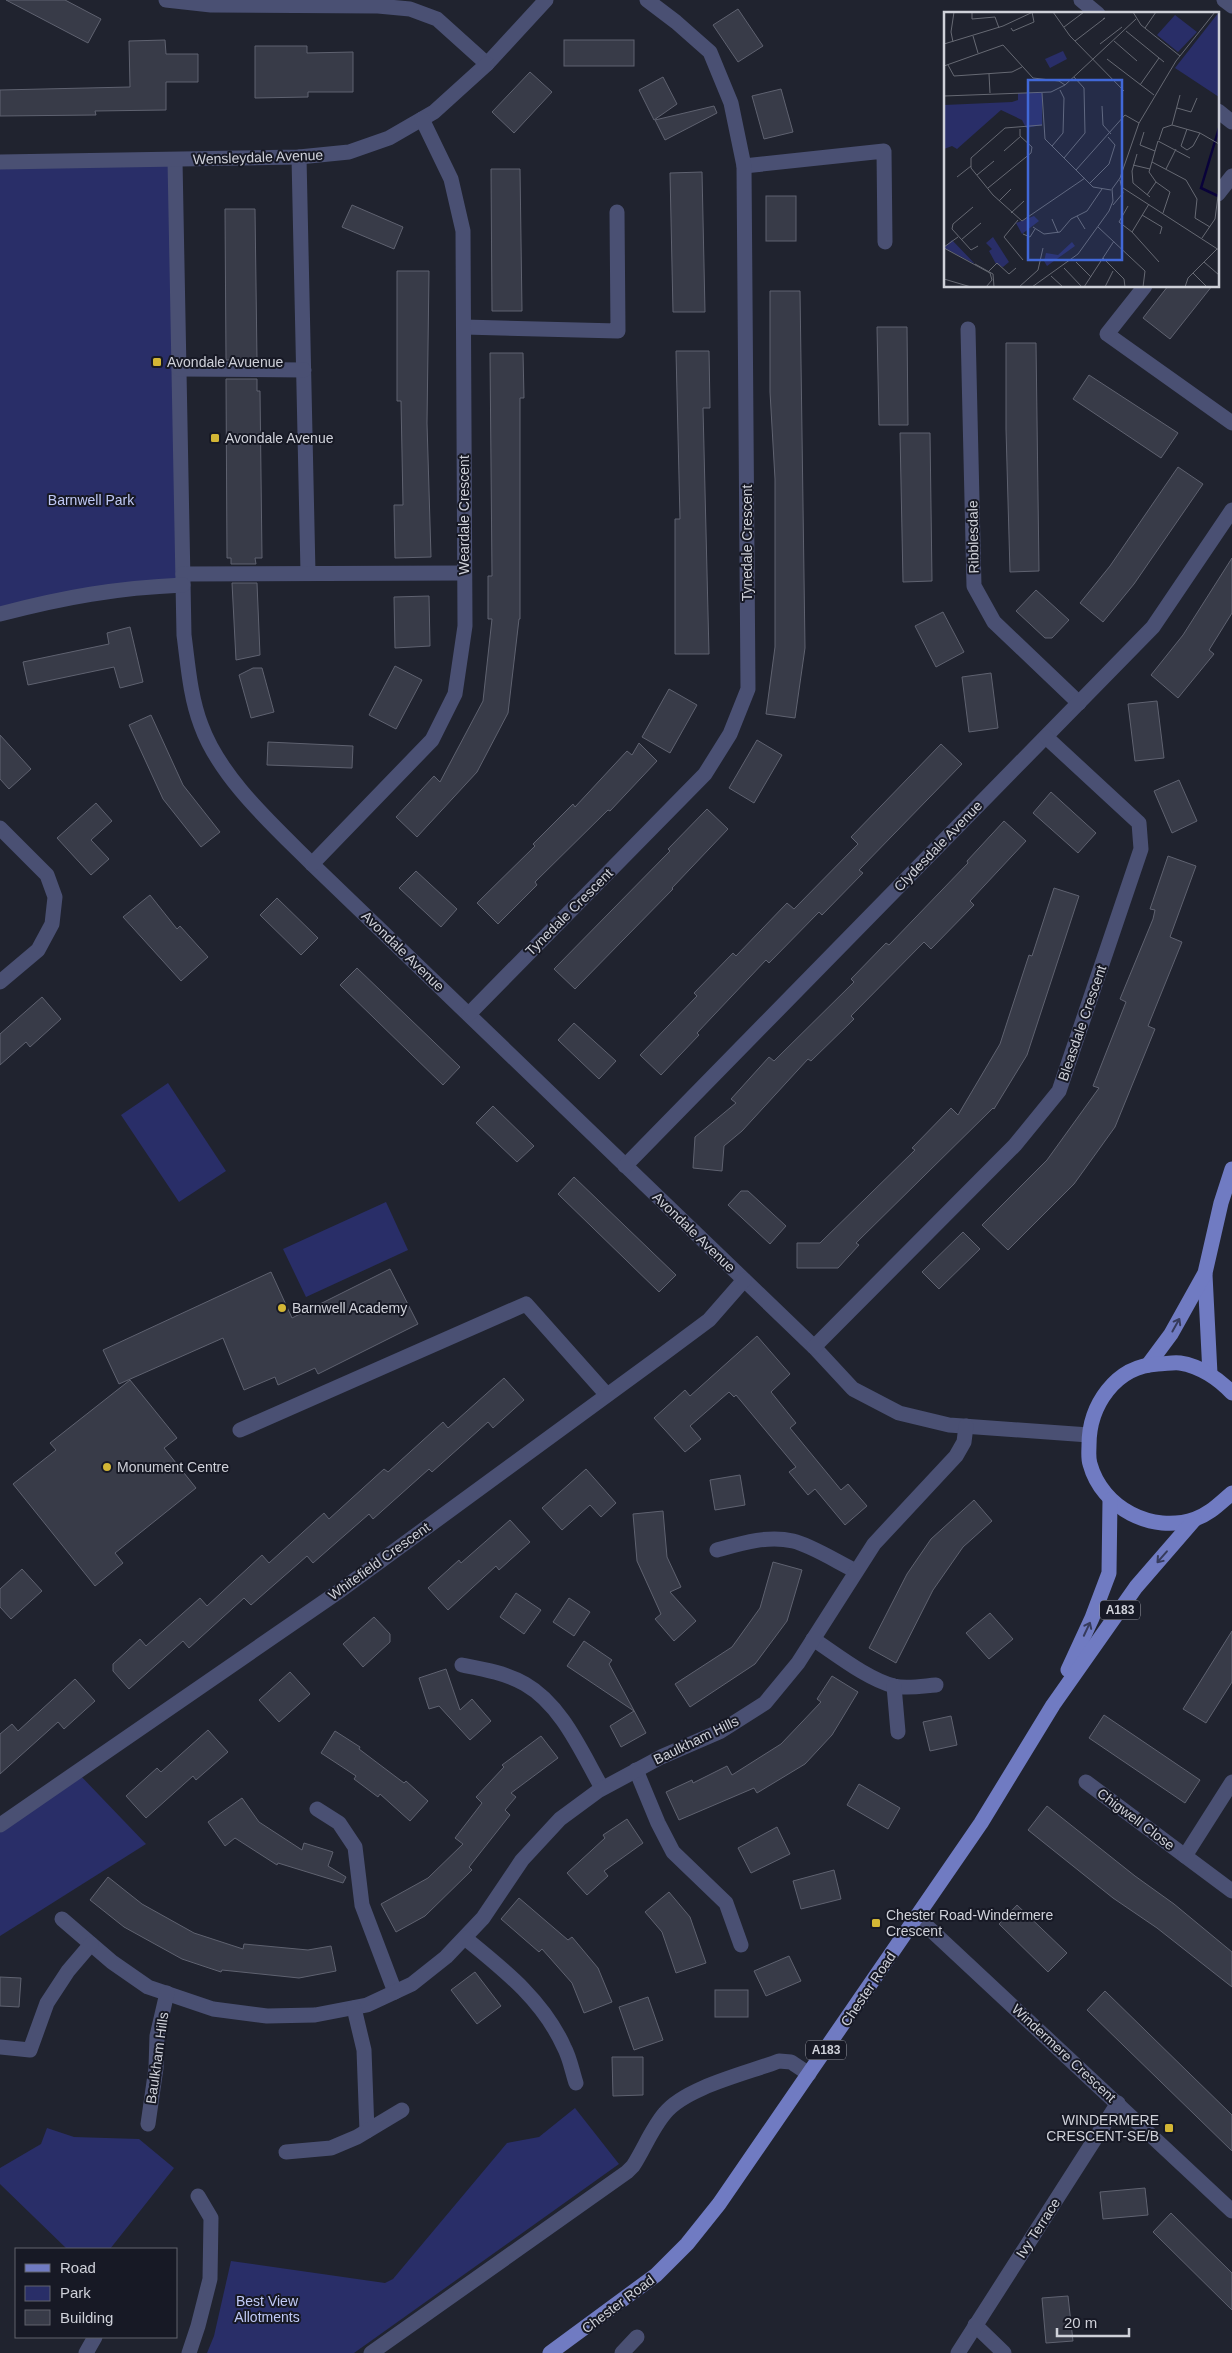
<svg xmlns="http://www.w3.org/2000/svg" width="1232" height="2353" viewBox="0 0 1232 2353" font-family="Helvetica,sans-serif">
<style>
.green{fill:#292e68}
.building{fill:#383b48;stroke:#5f6270}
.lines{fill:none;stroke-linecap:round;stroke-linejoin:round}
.minor{stroke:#4a5073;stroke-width:15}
.major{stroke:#707bc2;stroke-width:15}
.oneway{stroke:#363b5c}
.poi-dot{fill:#d3b635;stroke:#171925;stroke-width:2}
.labels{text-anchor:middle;stroke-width:4;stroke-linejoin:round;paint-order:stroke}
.shield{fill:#171925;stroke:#989aa3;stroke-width:1}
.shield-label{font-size:12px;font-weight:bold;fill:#cfd1d9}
.street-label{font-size:14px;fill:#cfd1d9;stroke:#171925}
.poi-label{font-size:14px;fill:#cfd1d9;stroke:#171925;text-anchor:start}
.park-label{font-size:14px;fill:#c0c9f5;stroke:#171925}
.inset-river{fill:none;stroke:#09023a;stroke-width:2.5}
.inset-road{fill:none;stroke:#666973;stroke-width:1}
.view{fill:#4168d8;fill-opacity:0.15;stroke:#4168d8;stroke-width:2.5}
.inset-edge{fill:none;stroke:#cfd1d9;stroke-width:2.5}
</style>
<rect width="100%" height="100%" fill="#20232f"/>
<!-- green -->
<g class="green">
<path d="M175,160L183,585L0,614V162Z"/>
<path d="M168,1083L226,1171L179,1202L121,1115Z"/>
<path d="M386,1202L408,1250L306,1297L283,1249Z"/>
<path d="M77,1772L146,1844L0,1936V1825Z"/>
<path d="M575,2108L619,2164L354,2353H207L214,2336L231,2261L385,2283L393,2279L507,2143L539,2137Z"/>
<path d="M47,2128L74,2137L139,2139L174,2168L110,2249H67L0,2184V2168L41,2144Z"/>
</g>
<!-- building -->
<g class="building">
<path d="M6,0H65L101,19L88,43Z"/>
<path d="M738,9L763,46L738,62L713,25Z"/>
<path d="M165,40L166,54H198V82H166V110L95,111L96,115L0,116V90L130,87L129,41Z"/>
<rect x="564" y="40" width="70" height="26"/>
<path d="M255,46H307V53L353,52V92H308V97L255,98Z"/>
<path d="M530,72L552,92L514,133L492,112Z"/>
<path d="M663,77L677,104L654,120L639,90Z"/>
<path d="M781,89L793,132L764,139L752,96Z"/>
<path d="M714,106L717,113L665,140L655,120Z"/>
<path d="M491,169H520L522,311H492Z"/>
<path d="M702,172L705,312H673L670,173Z"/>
<rect x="766" y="196" width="30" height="45"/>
<path d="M352,205L403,227L394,249L342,227Z"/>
<path d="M225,209H255L257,360H226Z"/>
<path d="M397,271H429L427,423L431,557L395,558L394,505H403L401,401H397Z"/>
<path d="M1168,286H1212L1170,339L1143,318Z"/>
<path d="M770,291H800L805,648L795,718L766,714L775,647V479L770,392Z"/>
<path d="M877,327H907L908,425H879Z"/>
<path d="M1006,343H1036L1039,571L1010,572L1006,429Z"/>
<path d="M676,351H709L710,408H703L709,654H675V519H680Z"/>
<path d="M490,353H523L524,398H520V619H519L508,713L477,772L417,837L396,817L434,776L440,782L483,701L492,619H488V576H492Z"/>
<path d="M1089,375L1178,433L1161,458L1073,399Z"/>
<path d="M226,379H257V391H260L262,558H255L256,564H231V558H227Z"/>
<path d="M900,433H930L932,581L903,582Z"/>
<path d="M1178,467L1203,484L1134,584L1103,622L1080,603L1110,566Z"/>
<path d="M1232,558V613L1209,650L1214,654L1178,698L1151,675L1183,635Z"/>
<path d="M232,583H257L260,655L236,660Z"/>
<path d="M1036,590L1069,620L1052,638H1045L1016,611Z"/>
<path d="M429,596L430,646L395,648L394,597Z"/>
<path d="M943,612L964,652L936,667L915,626Z"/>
<path d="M130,627L143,682L120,688L114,667L28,685L23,662L109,644L107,633Z"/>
<path d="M395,666L422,680L396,729L369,715Z"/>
<path d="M253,668H262L274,712L251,718L239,675Z"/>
<path d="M991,673L998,728L969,732L962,677Z"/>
<path d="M669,689L697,705L670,753L642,737Z"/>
<path d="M1157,701L1164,758L1135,761L1128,704Z"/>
<path d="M151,715L183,785L220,832L201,847L163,799L129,725Z"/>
<path d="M0,735L31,769L9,789L0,779Z"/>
<path d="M757,740L782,755L754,803L729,788Z"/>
<path d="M268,742L353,746L352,768L267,765Z"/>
<path d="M639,743L657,761L610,811L608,810L535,882L537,885L498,924L477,903L535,846L533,844L573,804L575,807L627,751L632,755Z"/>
<path d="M941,744L962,764L859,870L863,873L822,915L819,912L769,963L766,960L697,1033L699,1035L661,1075L640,1055L697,996L694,993L733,953L736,956L787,903L794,909L858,844L851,837Z"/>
<path d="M1179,780L1197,821L1172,833L1154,791Z"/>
<path d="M1051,792L1096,833L1078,853L1033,813Z"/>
<path d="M96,803L112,821L91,840L109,859L91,875L57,838Z"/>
<path d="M707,809L728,829L672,888L673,889L575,989L554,969L670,851L668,849Z"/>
<path d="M1004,821L1026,841L970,901L974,905L931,949L924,942L851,1016L854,1019L811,1061L808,1059L742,1131L724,1146L722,1171L693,1168L695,1137L736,1103L731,1099L769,1057L774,1061L854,982L851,979L886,943L889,945L968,863L967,861Z"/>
<path d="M1168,856L1196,866L1170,937L1182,942L1148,1026L1155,1029L1115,1127L1074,1184L1008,1250L982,1225L1047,1160L1099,1088L1093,1086L1126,1002L1120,999L1153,919L1155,910L1150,909Z"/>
<path d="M416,871L457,909L441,927L399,888Z"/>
<path d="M1054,888L1079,896L1027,1055L994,1109L993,1108L856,1243L859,1245L838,1268H797V1243H820L915,1150L912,1148L951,1108L958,1115L1000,1044L1029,955L1032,956Z"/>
<path d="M150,895L177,929L180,926L208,957L181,981L123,917Z"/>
<path d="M277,898L318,938L301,955L260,915Z"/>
<path d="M357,968L460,1067L443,1085L340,985Z"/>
<path d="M42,997L61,1019L30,1047L26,1042L0,1065V1034Z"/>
<path d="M574,1023L616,1061L599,1079L558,1040Z"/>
<path d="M493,1106L534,1146L517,1162L476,1123Z"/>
<path d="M574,1177L676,1275L659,1292L558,1194Z"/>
<path d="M741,1191H748L786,1226L770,1244L728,1205Z"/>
<path d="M963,1232L980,1249L939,1289L922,1272Z"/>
<path d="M390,1269L418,1324L318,1374L315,1368L278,1385L275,1377L244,1390L223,1338L119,1384L103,1350L271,1272L292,1318Z"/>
<path d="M757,1336L790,1374L771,1392L796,1423L790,1428L841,1490L848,1484L867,1506L845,1525L815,1489L808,1495L789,1472L796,1467L736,1395L734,1397L729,1392L690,1426L701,1439L685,1452L654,1418L685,1390L690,1396Z"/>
<path d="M504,1378L524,1400L493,1428L488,1422L432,1472L429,1469L373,1519L369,1514L313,1563L307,1556L251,1605L244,1598L189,1648L183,1641L129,1689L113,1671V1664L140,1639L146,1646L200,1598L207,1606L262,1555L269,1563L324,1513L329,1519L384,1469L388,1472L443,1422L448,1428Z"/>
<path d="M130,1380L177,1438L164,1448L196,1488L115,1553L123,1563L95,1586L13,1484L56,1450L50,1443Z"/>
<path d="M586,1469L616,1503L601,1517L590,1505L562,1530L542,1508Z"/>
<path d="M740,1475L745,1505L715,1510L710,1480Z"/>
<path d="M974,1500L992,1521L963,1547L933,1590L896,1663L869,1648L907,1574L931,1539Z"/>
<path d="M663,1511L667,1557L681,1587L670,1592L696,1621L674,1641L655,1619L661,1614L637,1561L633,1514Z"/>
<path d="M510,1520L530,1542L499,1570L496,1566L448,1610L428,1588L459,1560L461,1563Z"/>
<path d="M773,1562L802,1570L787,1621L755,1664L690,1707L675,1684L732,1647L760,1608Z"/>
<path d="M22,1569L42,1591L11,1619L0,1607V1589Z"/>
<path d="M516,1593L541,1610L524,1634L500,1617Z"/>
<path d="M569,1598L590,1612L574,1636L553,1622Z"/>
<path d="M990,1613L1013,1639L989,1659L966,1633Z"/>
<path d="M374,1617L390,1634V1642L363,1667L343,1644Z"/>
<path d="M1232,1631V1682L1206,1723L1183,1709Z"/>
<path d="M584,1641L612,1660L609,1664L646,1733L621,1747L610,1726L634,1711L567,1666Z"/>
<path d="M446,1669L460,1710L472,1699L491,1721L470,1740L439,1706L429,1709L419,1678Z"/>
<path d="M290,1672L310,1694L279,1722L259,1700Z"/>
<path d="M832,1676L858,1692L832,1735L805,1764L757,1793L754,1788L679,1820L666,1792L692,1780L693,1783L727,1766L732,1775L781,1744L821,1702L817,1699Z"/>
<path d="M75,1679L95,1701L64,1729L58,1722L0,1774V1734L12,1724L18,1731Z"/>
<path d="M1104,1715L1200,1780L1185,1803L1089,1738Z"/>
<path d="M951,1716L957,1745L930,1751L923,1722Z"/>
<path d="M208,1730L228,1752L196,1780L193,1776L146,1818L126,1796L157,1768L161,1772Z"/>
<path d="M335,1731L360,1747L359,1749L404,1783L406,1781L428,1801L410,1821L380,1794L378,1797L354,1779L356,1776L321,1753Z"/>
<path d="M541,1736L558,1758L511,1793L516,1797L505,1810L510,1815L469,1867L472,1870L425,1916L396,1932L381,1904L428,1878L463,1844L455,1838L482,1803L476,1797L504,1767L502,1765Z"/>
<path d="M859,1784L900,1808L888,1829L847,1805Z"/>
<path d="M242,1798L259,1822L302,1850L304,1843L333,1852L328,1866L346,1877L343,1883L278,1863L277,1865L235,1838L225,1846L208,1822Z"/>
<path d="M1047,1806L1135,1876L1174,1904L1232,1952V1987L1157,1928L1113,1898L1028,1830Z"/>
<path d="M627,1819L643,1843L604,1871L608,1876L587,1895L567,1873L605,1838L603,1835Z"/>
<path d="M777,1827L790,1854L751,1873L738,1848Z"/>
<path d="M834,1870L841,1899L801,1909L793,1881Z"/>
<path d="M108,1877L142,1904L194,1933L243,1949L244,1944L308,1950L331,1946L336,1971L299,1978L222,1970L221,1972L182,1959L124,1927L90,1900Z"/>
<path d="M669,1892L690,1917L706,1963L676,1973L662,1932L645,1912Z"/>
<path d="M519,1898L568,1940L572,1937L598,1968L612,2002L584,2013L572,1983L542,1949L539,1952L501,1919Z"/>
<path d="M1017,1905L1067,1953L1048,1972L999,1924Z"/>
<path d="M789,1956L801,1981L766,1996L754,1971Z"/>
<path d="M475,1972L501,2006L477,2024L451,1990Z"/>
<path d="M0,1977L21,1978L19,2007L0,2006Z"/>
<rect x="715" y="1990" width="33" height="27"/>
<path d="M1105,1991L1232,2115V2151L1087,2010Z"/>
<path d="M648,1997L663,2040L634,2050L619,2007Z"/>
<path d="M612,2057H643V2095L613,2096Z"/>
<path d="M1145,2188L1148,2215L1103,2219L1100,2192Z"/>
<path d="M1171,2213L1232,2273V2310L1153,2232Z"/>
<path d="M1068,2296L1073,2341L1046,2343L1042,2298Z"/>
</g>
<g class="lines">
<!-- minor -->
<g class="minor">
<path d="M166,0L211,5L378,6L410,9L437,19L487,64L546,0"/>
<path d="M1081,0L1098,14"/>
<path d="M1224,0L1232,6"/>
<path d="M1218,111L1232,122"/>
<path d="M299,157L308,573"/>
<path d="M175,160L184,635C188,665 190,696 201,725C220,778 273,825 312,864L814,1347L853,1389L899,1413L949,1425L1089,1435"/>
<path d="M0,162L299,157L349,152L389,138L434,112L487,64"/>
<path d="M744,166L884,151L885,242"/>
<path d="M1218,194L1232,176"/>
<path d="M1145,286L1107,334L1232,423"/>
<path d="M464,327L618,331L617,212"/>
<path d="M968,329L974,586L994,622L1079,703"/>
<path d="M179,369L304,370"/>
<path d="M183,574L464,573"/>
<path d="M0,614C65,597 116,588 183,585"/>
<path d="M0,828L47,875L55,897L52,924L38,950L0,982"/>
<path d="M312,864L432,740L455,694L465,626L463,231L451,179L422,119"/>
<path d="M469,1014L705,774L730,734L748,689L744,166L731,103L710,52L676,22L647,0"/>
<path d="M625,1166L1153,627L1232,510"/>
<path d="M814,1347L1015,1145L1059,1091L1141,849L1139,823L1046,737"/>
<path d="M240,1430L526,1304L607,1395"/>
<path d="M717,1550C742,1543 768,1535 793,1541C811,1545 839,1563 856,1571"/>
<path d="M813,1639C836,1654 867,1679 894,1686C907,1689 923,1686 936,1685"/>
<path d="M462,1665C483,1669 506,1673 525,1684C562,1705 582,1753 602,1788"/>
<path d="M894,1686L898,1732"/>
<path d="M636,1770L658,1823L673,1852L726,1903L741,1945"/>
<path d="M1086,1782L1185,1856"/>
<path d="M1232,1782L1185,1856L1232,1891"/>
<path d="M317,1809L339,1823L355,1847L362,1905L395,1992"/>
<path d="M0,1825L341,1590L662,1355L709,1320L744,1280"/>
<path d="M917,1917L1232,2211"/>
<path d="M62,1919L112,1962L148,1987L213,2009L267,2016L315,2015L367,2005L412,1984L446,1957L483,1918L522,1860L560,1819L598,1791L661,1757L721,1731L765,1703L798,1663L874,1544L956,1456L964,1442L966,1426"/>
<path d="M465,1938C503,1969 543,2000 564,2047C570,2058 572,2071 576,2083"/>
<path d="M354,2008L364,2050L367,2131"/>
<path d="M0,2047L30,2050L47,2003L68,1971L91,1944"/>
<path d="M148,2124L156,2068L157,2036L167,1993"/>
<path d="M286,2152L331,2148L357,2137L402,2110"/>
<path d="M975,2325L1004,2353"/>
<path d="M86,2353L95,2337"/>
<path d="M189,2353L198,2326L210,2279L211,2218L198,2196"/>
<path d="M371,2353L627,2172L633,2166C644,2149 652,2128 665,2113C686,2087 748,2073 779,2061L791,2062L809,2074"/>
<path d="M622,2353L637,2337"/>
<path d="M958,2353L1118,2103"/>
</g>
<!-- major -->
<g class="major">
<path d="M1205,1275L1210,1374"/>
<path d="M1148,1365L1171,1334L1205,1273L1221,1203L1232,1169"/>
<path d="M1232,1393C1219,1379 1200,1366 1180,1363C1173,1362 1165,1364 1158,1364C1115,1366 1089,1406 1089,1445C1089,1451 1088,1458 1090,1464C1102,1508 1152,1534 1195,1519C1210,1514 1220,1503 1232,1493"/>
<path d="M1068,1670L1092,1618L1109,1573L1110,1500"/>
<path d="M550,2353L656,2275L687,2244L719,2204L981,1823L1053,1705L1136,1587L1194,1520"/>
</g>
</g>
<!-- one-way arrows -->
<defs><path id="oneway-shaft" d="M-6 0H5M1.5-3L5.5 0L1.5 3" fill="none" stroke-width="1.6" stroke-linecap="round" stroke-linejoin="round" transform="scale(1.25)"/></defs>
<g class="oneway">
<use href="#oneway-shaft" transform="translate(1176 1325) rotate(-61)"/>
<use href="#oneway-shaft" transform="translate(1162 1557) rotate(131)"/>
<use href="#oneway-shaft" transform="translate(1087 1629) rotate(-65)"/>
</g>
<!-- markers -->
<g class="poi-dot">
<rect x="152" y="357" width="10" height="10" rx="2.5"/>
<rect x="210" y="433" width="10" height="10" rx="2.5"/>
<circle cx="282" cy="1308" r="5"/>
<circle cx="107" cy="1467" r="5"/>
<rect x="871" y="1918" width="10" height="10" rx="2.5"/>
<rect x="1164" y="2123" width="10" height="10" rx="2.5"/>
</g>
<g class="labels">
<!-- shield labels -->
<g class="shield">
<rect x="1100" y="1600.5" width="40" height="19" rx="4"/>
<rect x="806" y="2040.5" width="40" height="19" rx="4"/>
</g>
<g class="shield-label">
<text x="1120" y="1614">A183</text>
<text x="826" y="2054">A183</text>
</g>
<!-- street labels -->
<g class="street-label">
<text transform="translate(258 157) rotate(-2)" y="5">Wensleydale Avenue</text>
<text transform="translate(464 515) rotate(-90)" y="5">Weardale Crescent</text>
<text transform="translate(973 537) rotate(-91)" y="5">Ribblesdale</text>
<text transform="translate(747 543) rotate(-90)" y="5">Tynedale Crescent</text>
<text transform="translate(938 846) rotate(-46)" y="5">Clydesdale Avenue</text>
<text transform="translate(569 912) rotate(-45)" y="5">Tynedale Crescent</text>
<text transform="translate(403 951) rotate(44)" y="5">Avondale Avenue</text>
<text transform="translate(1082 1023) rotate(-71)" y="5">Bleasdale Crescent</text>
<text transform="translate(694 1232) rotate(44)" y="5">Avondale Avenue</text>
<text transform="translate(379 1561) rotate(-36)" y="5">Whitefield Crescent</text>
<text transform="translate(696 1740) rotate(-26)" y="5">Baulkham Hills</text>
<text transform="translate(1136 1819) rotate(37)" y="5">Chigwell Close</text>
<text transform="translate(868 1989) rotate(-56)" y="5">Chester Road</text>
<text transform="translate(1064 2053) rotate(43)" y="5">Windermere Crescent</text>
<text transform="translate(157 2058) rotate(-82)" y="5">Baulkham Hills</text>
<text transform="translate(1038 2228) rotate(-57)" y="5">Ivy Terrace</text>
<text transform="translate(618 2304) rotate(-37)" y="5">Chester Road</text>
</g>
<!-- poi labels -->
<g class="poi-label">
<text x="167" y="367">Avondale Avuenue</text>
<text x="225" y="443">Avondale Avenue</text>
<text x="292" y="1313">Barnwell Academy</text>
<text x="117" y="1472">Monument Centre</text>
<text x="886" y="1920">Chester Road-Windermere<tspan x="886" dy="16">Crescent</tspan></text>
<text x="1159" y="2125" text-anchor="end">WINDERMERE<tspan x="1159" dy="16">CRESCENT-SE/B</tspan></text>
</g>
<!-- park labels -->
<g class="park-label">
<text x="91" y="505">Barnwell Park</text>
<text x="267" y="2306">Best View<tspan x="267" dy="16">Allotments</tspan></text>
</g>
</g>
<!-- overview -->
<g transform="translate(944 12)">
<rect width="275" height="275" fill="#20232f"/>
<path d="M275,0V85L231,56ZM231,3L253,20L234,40L213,23ZM119,39L123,47L106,56L101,47ZM74,81H98V113L82,116L78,108L57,98L13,137L8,134L0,137V93L68,90L74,88ZM90,204L95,209L78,222L72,211ZM49,225L65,250L59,255L52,252L45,239L48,237L42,231ZM8,228L31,252L0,236ZM128,230L131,234L103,254L100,249L102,241L114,243Z" fill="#292e68"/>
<path class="inset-river" d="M274,184L257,176L275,116"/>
<path class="inset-road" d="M28,0V7L51,5L55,16M109,0L126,24L180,79M189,0L197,13L236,44M120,15L140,0M67,16L69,19L90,10L88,0M201,16L212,0M182,19L220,50M29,24L34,41M131,29L161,6L159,7M170,29L193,49M9,30L7,20L10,0M0,32L59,14L89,0M156,32L178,15M163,47L210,83M4,53L10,64L68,60L78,55M0,54L59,33L89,66L115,69L121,73L192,7M45,62L46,81M196,73L215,46M98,81L101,127L149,175L167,178M236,83L228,113L256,121L275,132M0,84L107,80L121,73M158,94L159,113L167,122M233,96L247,100L253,86M98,113L61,116L27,146V156L49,183L78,209L141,166M243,117L237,134L243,138L249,134L256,121M200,120L196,133L211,139M215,128L219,116L228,113M108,134L119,121L120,86L116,78M60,139L77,124M193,142L188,159L189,171L206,185M120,146L141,121L140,76L130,65M208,150L242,168L253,187L251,206L266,215M189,153L206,157M222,157L232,137M132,158L181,103L195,111M33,163L50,149M13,165L27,154M146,171L165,152L171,133L164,125M44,176L87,141L88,135L76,124V117M179,176L275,238M203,183L212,170M55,189L67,177M205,192L188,220L215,250M169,193L179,181L176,168M184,194L175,210L188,220M29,195L9,212L8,217L27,238L34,234M165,199L169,189L168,177L176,166L195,111L232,49L271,0M67,201L80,189M219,201L226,180L212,170L205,160L214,129L246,146M198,203L218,215L216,222M133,204L141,217M108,207L114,221M74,208L60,225L79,248M89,215L100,222L116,220L127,207L143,199L158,177M154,215L201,259L199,275M79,222L86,225L91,217M258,226L271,207L275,176M17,228L37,211M0,235L14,225M0,236L46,261L48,268L42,275M159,246L180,267L181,275M132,250L147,265M260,250L275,263M31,252L49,262L50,275M120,256L138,275M44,260L53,251L65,262L72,256M249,261L263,275M107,264L119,275M0,267L27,275M75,275L94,258L99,236M88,275L134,242L165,199M140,275L170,229M161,275L169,259M241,275L244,266L273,237"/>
<path class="view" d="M84,68H178V248H84Z"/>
<rect width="275" height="275" class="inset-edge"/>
</g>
<!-- legend -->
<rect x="15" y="2248" width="162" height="90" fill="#171925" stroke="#61636d"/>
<rect x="25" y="2264" width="25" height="8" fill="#707bc2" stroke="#61636d"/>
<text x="60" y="2273" font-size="15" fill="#cfd1d9">Road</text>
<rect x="25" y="2286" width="25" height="15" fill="#292e68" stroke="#61636d"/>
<text x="60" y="2298" font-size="15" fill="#cfd1d9">Park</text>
<rect x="25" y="2310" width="25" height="15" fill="#383b48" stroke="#61636d"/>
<text x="60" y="2323" font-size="15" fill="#cfd1d9">Building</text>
<!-- scale -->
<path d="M1057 2328v8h72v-8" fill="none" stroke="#cfd1d9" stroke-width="2.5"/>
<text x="1064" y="2328" font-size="15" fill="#cfd1d9" stroke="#171925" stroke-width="4" paint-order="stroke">20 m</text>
</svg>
